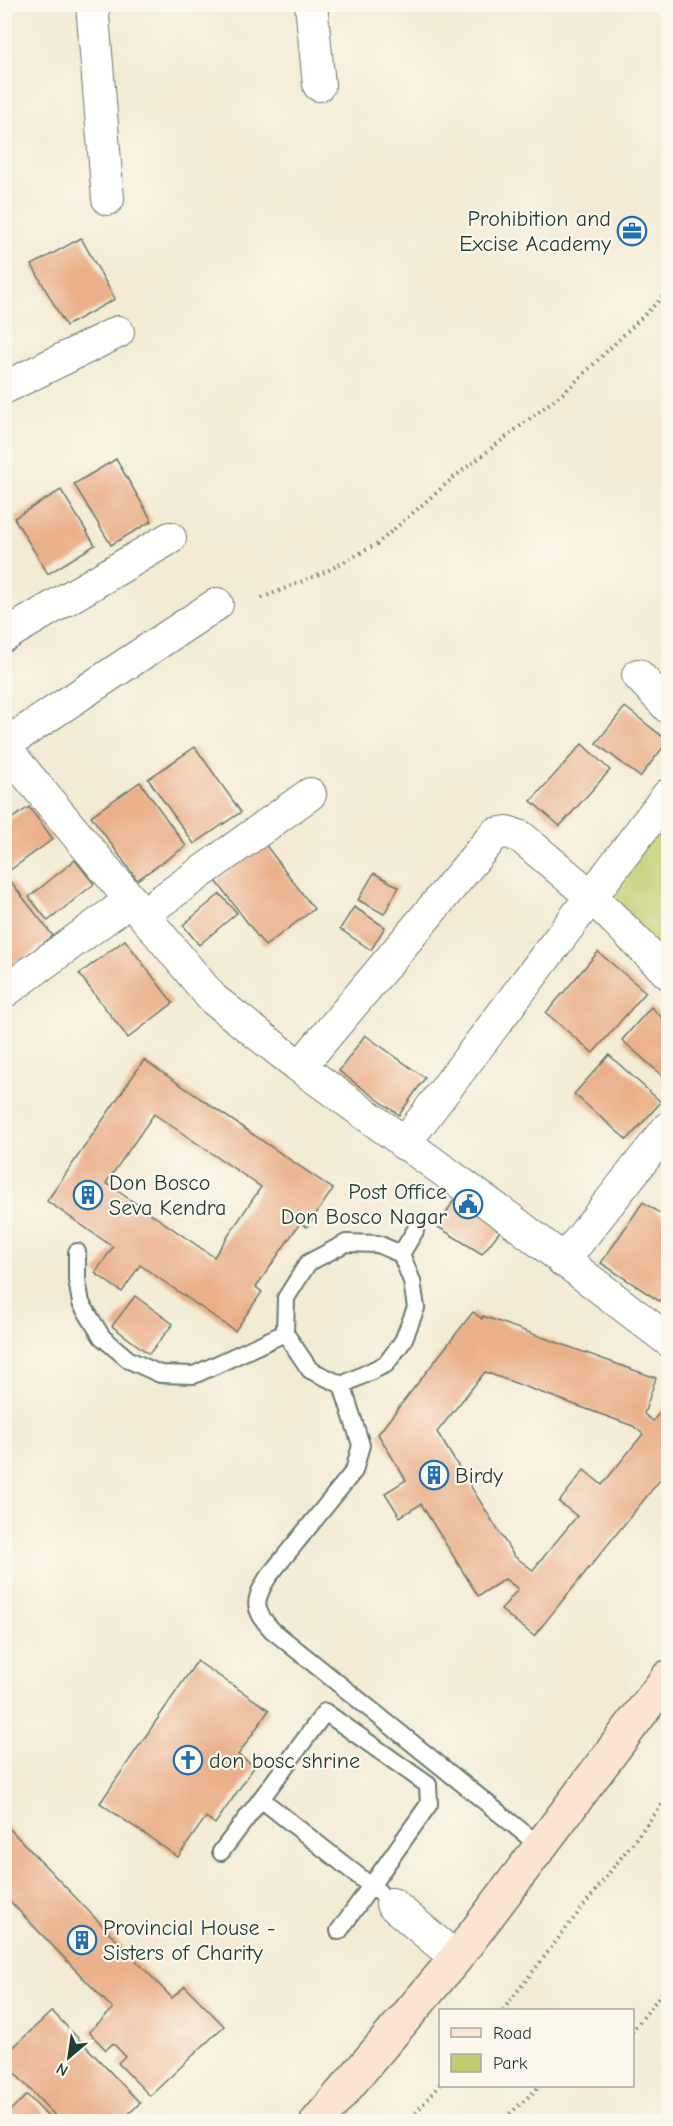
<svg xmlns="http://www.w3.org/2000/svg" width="673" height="2126" viewBox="0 0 673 2126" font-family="'Comic Neue',sans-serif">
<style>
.green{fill:#bfcc6e;stroke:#6f8451;stroke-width:1.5}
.building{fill:#eab08a;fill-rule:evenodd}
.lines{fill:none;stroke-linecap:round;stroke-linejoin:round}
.lane-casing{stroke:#697a6c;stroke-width:20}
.street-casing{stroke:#697a6c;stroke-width:34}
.secondary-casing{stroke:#697a6c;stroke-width:36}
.path{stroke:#697a6c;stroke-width:4;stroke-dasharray:1.5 4.5;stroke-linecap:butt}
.lane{stroke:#fff;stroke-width:16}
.street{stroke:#fff;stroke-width:32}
.secondary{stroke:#fce5d0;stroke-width:33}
.labels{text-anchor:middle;stroke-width:4.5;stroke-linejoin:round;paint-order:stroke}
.poi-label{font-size:22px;fill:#1f3d34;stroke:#fbf7ec;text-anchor:start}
</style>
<rect width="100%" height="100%" fill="#fbf7ec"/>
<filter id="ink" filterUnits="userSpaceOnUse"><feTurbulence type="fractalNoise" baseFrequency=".0167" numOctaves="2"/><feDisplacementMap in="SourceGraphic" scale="12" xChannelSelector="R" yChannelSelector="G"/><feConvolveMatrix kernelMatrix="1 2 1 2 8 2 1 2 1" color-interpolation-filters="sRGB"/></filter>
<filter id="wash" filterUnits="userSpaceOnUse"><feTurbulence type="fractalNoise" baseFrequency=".008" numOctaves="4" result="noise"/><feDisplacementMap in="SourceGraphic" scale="24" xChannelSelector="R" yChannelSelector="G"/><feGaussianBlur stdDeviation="1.35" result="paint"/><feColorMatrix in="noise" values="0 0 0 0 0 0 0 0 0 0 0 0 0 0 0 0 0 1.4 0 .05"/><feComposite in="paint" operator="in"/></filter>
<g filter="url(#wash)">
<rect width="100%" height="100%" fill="#f3ebd4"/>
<!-- green -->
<path class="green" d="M668,777V980L581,893Z"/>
<g id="blocks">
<!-- building -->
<g class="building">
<path d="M81,238L115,299L66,326L32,265Z"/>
<path d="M116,459L152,521L111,545L74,484Z"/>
<path d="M61,490L95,545L48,574L14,518Z"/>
<path d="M625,707L668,741L640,777L596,743Z"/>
<path d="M582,744L610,770L560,826L531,801Z"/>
<path d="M195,747L241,812L194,844L148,779Z"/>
<path d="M140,782L186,846L137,880L91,816Z"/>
<path d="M29,807L53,839L6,873L4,824Z"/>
<path d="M265,844L314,909L265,946L216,881Z"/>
<path d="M75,860L94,884L48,921L29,897Z"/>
<path d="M374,873L399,887L384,914L358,900Z"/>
<path d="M11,882L53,936L4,973V887Z"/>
<path d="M220,894L237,913L199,945L183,925Z"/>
<path d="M354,907L385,927L371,950L340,929Z"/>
<path d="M125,940L173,1003L128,1038L79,974Z"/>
<path d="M598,952L646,992L593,1053L546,1013Z"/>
<path d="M651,1007L668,1023V1076L666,1079L622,1040Z"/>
<path d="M365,1035L425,1078L399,1115L339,1071Z"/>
<path d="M609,1055L661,1102L627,1140L574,1094Z"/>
<path d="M144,1060L333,1189L307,1227L300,1223L256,1287L262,1292L235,1331L140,1265L122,1292L95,1273L113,1247L47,1201ZM154,1114L261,1187L214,1257L106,1183Z"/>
<path d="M462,1186L508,1221L482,1254L438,1227Z"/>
<path d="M643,1202L668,1219V1287L659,1301L601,1263Z"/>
<path d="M135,1296L173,1324L149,1354L112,1326Z"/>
<path d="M473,1312L482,1319L483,1316L656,1378L644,1414L653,1421L668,1402V1470L534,1636L501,1610L518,1589L505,1579L478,1596L421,1504L400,1517L385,1493L406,1480L378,1434ZM485,1372L633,1426L643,1434L602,1485L584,1470L559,1502L577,1516L533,1570L514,1556L437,1432Z"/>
<path d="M197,1661L269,1710L238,1755L255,1766L215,1824L206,1817L178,1857L100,1803Z"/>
<path d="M4,1823L172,1998L185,1986L224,2026L150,2096L118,2063L125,2056L113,2043L106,2050L89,2032L113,2009L4,1895Z"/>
<path d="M52,2011L140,2103L120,2122H61L4,2062V2056Z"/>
<path d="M27,2095L53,2122H4V2116Z"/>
</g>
</g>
</g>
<g filter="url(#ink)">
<use href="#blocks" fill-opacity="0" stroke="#697a6c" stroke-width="1.5"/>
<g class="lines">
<!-- lane casing -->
<g class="lane-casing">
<g id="lane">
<path d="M415,1231L401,1254L378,1244L346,1243L308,1263L286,1298L285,1333L310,1370L342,1385L361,1445L354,1471L268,1577C254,1600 252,1609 272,1630L540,1846"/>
<path d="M77,1252V1280L81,1303L102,1337L129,1360L160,1374L194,1375L285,1333"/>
<path d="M342,1385L386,1364L403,1341L416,1308L412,1281L401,1254"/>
<path d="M325,1712L428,1785L429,1804L371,1886L261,1799Z"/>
<path d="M221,1852L261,1799"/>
<path d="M339,1931L371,1886L379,1892"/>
</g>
</g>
<!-- street casing -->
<g class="street-casing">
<g id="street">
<path d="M92,4L108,199"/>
<path d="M311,4L319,85"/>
<path d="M4,388L118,332"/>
<path d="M4,636L170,538"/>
<path d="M638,675L668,707"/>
<path d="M4,745L217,604"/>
<path d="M4,747L213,999L300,1067L509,1218L668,1340"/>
<path d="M143,914L310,794"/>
<path d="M4,992L131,900"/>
<path d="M300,1067L495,834L507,832L521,837L592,897L668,973"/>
<path d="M404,1144L668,795"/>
<path d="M563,1261L668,1128"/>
<path d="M392,1904L456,1958"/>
</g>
</g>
<!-- secondary casing -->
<g class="secondary-casing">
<path id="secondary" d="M317,2122L456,1958L668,1677"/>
</g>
<!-- path -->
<g class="path">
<path d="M262,598L327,571L377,544L453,478L567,390L668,292"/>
<path d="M503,2010L668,1797"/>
<path d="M632,2032L668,1985"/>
<path d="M408,2122L440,2084"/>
<path d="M501,2122L540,2086"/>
</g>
<!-- lane -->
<use href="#lane" class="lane"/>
<!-- street -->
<use href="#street" class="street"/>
<!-- secondary -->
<use href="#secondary" class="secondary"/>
</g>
</g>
<!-- icons -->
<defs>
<g id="office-ring" transform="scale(1.5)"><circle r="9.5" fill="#fbf7ec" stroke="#1f6fb2" stroke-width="1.5"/><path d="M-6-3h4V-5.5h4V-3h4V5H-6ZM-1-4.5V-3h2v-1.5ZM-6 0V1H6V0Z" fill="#1f6fb2"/></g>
<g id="building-ring" transform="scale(1.5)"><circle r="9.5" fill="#fbf7ec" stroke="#1f6fb2" stroke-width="1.5"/><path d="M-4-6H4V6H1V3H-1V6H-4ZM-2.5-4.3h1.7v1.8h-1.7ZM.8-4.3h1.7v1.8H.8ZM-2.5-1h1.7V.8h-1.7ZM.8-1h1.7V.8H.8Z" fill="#1f6fb2"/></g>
<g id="civic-ring" transform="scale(1.5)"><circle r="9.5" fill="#fbf7ec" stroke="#1f6fb2" stroke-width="1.5"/><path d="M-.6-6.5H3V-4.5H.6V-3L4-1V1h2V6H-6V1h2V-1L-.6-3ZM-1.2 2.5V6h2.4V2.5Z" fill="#1f6fb2"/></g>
<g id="church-ring" transform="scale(1.5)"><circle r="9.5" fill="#fbf7ec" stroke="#1f6fb2" stroke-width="1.5"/><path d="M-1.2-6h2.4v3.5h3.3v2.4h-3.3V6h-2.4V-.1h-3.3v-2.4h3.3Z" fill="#1f6fb2"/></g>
</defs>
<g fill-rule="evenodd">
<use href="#office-ring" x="632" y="231"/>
<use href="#building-ring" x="88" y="1195"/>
<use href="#civic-ring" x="468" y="1204"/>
<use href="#building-ring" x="434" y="1475"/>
<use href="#church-ring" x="188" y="1760"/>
<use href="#building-ring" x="82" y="1940"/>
</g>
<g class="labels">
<!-- poi labels -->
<g class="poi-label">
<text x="611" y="226" text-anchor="end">Prohibition and<tspan x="611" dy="25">Excise Academy</tspan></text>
<text x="109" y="1190">Don Bosco<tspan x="109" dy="25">Seva Kendra</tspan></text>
<text x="447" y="1199" text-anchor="end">Post Office<tspan x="447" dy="25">Don Bosco Nagar</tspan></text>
<text x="455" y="1483">Birdy</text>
<text x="209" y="1768">don bosc shrine</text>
<text x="103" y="1935">Provincial House -<tspan x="103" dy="25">Sisters of Charity</tspan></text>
</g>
</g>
<!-- margin -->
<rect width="673" height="2126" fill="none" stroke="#fbf7ec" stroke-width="24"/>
<!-- legend -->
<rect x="439" y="2009" width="195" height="78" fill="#fbf7ec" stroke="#a3ada2" stroke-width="1.5"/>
<rect x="451" y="2028" width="30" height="9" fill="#fce5d0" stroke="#a3ada2" stroke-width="1.5"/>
<text x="493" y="2039" font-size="18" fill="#1f3d34">Road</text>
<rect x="451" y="2054" width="30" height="18" fill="#bfcc6e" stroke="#a3ada2" stroke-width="1.5"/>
<text x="493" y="2069" font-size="18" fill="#1f3d34">Park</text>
<!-- north arrow -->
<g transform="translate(69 2057) rotate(209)" stroke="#fbf7ec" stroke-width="4.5" paint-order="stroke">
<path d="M0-4.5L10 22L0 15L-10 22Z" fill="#1f3d34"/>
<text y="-9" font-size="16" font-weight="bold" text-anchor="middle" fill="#1f3d34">N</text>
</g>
</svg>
